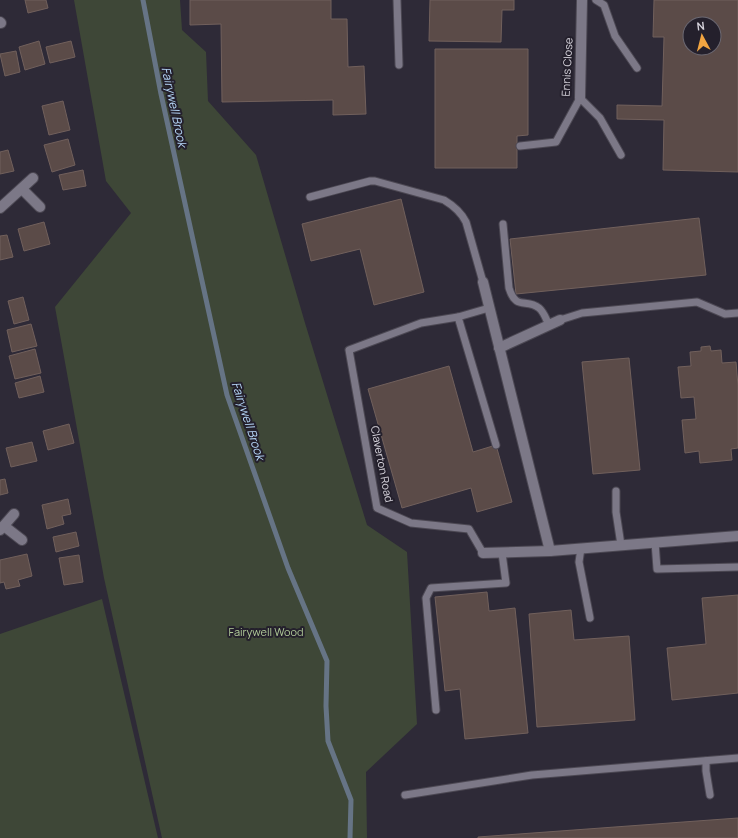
<svg xmlns="http://www.w3.org/2000/svg" width="738" height="838" viewBox="0 0 738 838" font-family="Manrope,sans-serif">
<style>
.green{fill:#3e4737}
.lines{fill:none;stroke-linecap:round;stroke-linejoin:round}
.stream{stroke:#667485;stroke-width:5}
.building{fill:#5b4b48;stroke:#71605c;fill-rule:evenodd}
.lane-casing{stroke:#4c4853;stroke-width:9}
.street-casing{stroke:#4c4853;stroke-width:12}
.lane{stroke:#7c7887;stroke-width:7}
.street{stroke:#7c7887;stroke-width:10}
.labels{text-anchor:middle;stroke-width:4;stroke-linejoin:round;paint-order:stroke}
.street-label{font-size:11px;fill:#d6d3dc;stroke:#24202c}
.park-label{font-size:11px;fill:#b1cb99;stroke:#24202c}
.water-label{font-size:12px;font-style:italic;fill:#b6d7f9;stroke:#24202c}
</style>
<rect width="100%" height="100%" fill="#2e2a37"/>
<!-- green -->
<g class="green">
<path d="M74,0H180L182,30L206,52L208,101L256,155L305,323L367,525L407,552L417,724L366,772L367,838H162L104,578L55,307L131,213L106,181Z"/>
<path d="M102,599L158,838H0V634Z"/>
</g>
<g class="lines">
<!-- stream -->
<path class="stream" d="M143,0L161,94L227,395L288,568L327,661L326,706L328,741L351,800L350,838"/>
</g>
<!-- building -->
<g class="building">
<path d="M25,0H46L48,8L28,13Z"/>
<path d="M190,0H331V19H347L348,67L364,66L366,114L333,115V100L222,102L221,24L190,25Z"/>
<path d="M430,0H514V10H502L501,42L429,41Z"/>
<path d="M654,0H738V172L663,170L664,120L617,119V105L662,106L664,37H653ZM690,24H714V48H690Z"/>
<path d="M39,41L45,64L25,70L19,47Z"/>
<path d="M71,41L75,57L50,63L46,47Z"/>
<path d="M435,49H528V135L517,136V168H435Z"/>
<path d="M16,51L20,72L5,76L0,54Z"/>
<path d="M63,101L70,130L49,135L42,106Z"/>
<path d="M68,139L75,165L52,172L44,145Z"/>
<path d="M8,150L14,171L0,174V152Z"/>
<path d="M83,170L86,186L63,190L59,175Z"/>
<path d="M401,199L424,292L374,305L360,249L311,261L302,224Z"/>
<path d="M699,218L706,275L516,294L510,239Z"/>
<path d="M44,222L50,244L24,251L18,229Z"/>
<path d="M7,235L13,257L0,260V236Z"/>
<path d="M23,297L29,320L14,324L8,301Z"/>
<path d="M31,324L37,346L12,352L7,330Z"/>
<path d="M710,346L711,351L721,350L722,363L736,362L738,386V448L731,449L732,460L700,463L699,451L685,453L682,420L696,419L694,397L681,398L678,367L691,366L690,352L701,351V347Z"/>
<path d="M35,349L41,373L15,379L9,356Z"/>
<path d="M629,358L640,470L593,474L582,362Z"/>
<path d="M449,366L473,452L496,445L512,502L477,512L471,488L402,508L368,389Z"/>
<path d="M40,376L44,392L19,398L15,383Z"/>
<path d="M69,424L74,443L48,450L43,431Z"/>
<path d="M32,442L37,461L11,467L6,448Z"/>
<path d="M5,479L8,493L0,495V480Z"/>
<path d="M68,499L71,514L62,516L64,524L47,529L42,505Z"/>
<path d="M76,532L79,546L56,552L53,537Z"/>
<path d="M27,554L32,576L18,580L20,586L6,589L4,582L0,583V560Z"/>
<path d="M79,555L83,582L64,585L59,558Z"/>
<path d="M487,592L489,611L515,608L528,733L465,739L460,689L445,691L435,597Z"/>
<path d="M738,595V693L672,700L667,648L706,644L702,598Z"/>
<path d="M571,610L574,640L629,636L635,720L537,727L529,614Z"/>
<path d="M738,818V838H478V837Z"/>
</g>
<g class="lines">
<!-- lane casing -->
<g class="lane-casing">
<g id="lane">
<path d="M397,0L399,65"/>
<path d="M596,0L604,5L615,36L637,68"/>
<path d="M520,146L556,142L580,98L600,118L621,155"/>
<path d="M310,197L370,181H375L444,200C454,206 461,212 466,222L483,282"/>
<path d="M503,224L509,288C516,311 526,298 539,308C544,312 546,319 549,325"/>
<path d="M489,308L458,317L496,445"/>
<path d="M458,317L421,323L349,350L377,508L411,523L469,529L483,553"/>
<path d="M560,320L582,313L697,302L725,314L738,313"/>
<path d="M616,491V512L621,545"/>
<path d="M655,542L657,569L738,567"/>
<path d="M581,548L579,562L590,618"/>
<path d="M436,710L426,598L431,588L506,583L502,553"/>
<path d="M706,761V771L710,795"/>
<path d="M405,795L532,775L738,758"/>
</g>
</g>
<!-- street casing -->
<g class="street-casing">
<g id="street">
<path d="M0,22L1,23"/>
<path d="M580,98L582,0"/>
<path d="M22,189L40,207"/>
<path d="M0,208L33,178"/>
<path d="M483,282L550,551"/>
<path d="M499,348L560,320"/>
<path d="M4,526L22,540"/>
<path d="M0,530L14,514"/>
<path d="M483,553L550,551L738,536"/>
</g>
</g>
<!-- lane -->
<use href="#lane" class="lane"/>
<!-- street -->
<use href="#street" class="street"/>
</g>
<g class="labels">
<!-- street labels -->
<g class="street-label">
<text transform="translate(567 67) rotate(-87)" y="4">Ennis Close</text>
<text transform="translate(382 464) rotate(79)" y="4">Claverton Road</text>
</g>
<!-- park labels -->
<g class="park-label">
<text x="266" y="636">Fairywell Wood</text>
</g>
<!-- water labels -->
<g class="water-label">
<text transform="translate(174 107) rotate(78)" y="4">Fairywell Brook</text>
<text transform="translate(248 421) rotate(72)" y="4">Fairywell Brook</text>
</g>
</g>
<!-- north arrow -->
<g transform="translate(702 36) rotate(353)"><circle r="19" fill="#24202c" stroke="#6b6872"/>
<path d="M0-3L7 15L0 10L-7 15Z" fill="#f2a541"/>
<text y="-6" font-size="11" font-weight="bold" text-anchor="middle" fill="#d6d3dc">N</text>
</g>
</svg>
